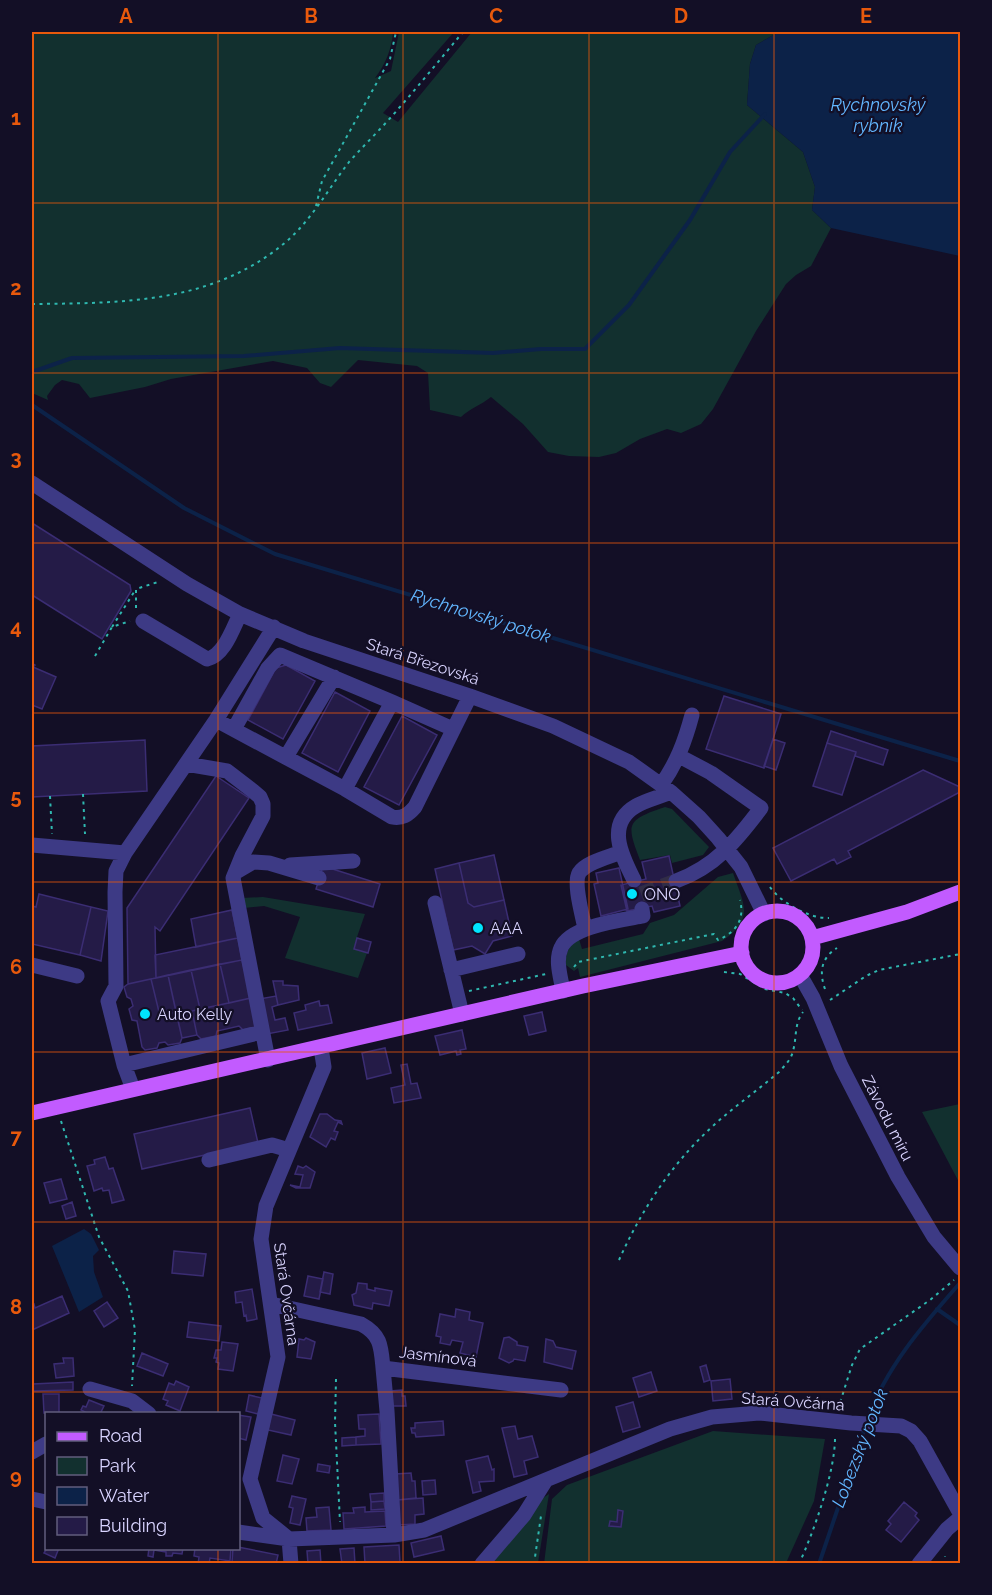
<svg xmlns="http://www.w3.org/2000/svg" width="992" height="1595" font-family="Raleway,sans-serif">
  <rect width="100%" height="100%" fill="#130f26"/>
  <path fill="#12302f" d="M32,32h361c-1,17 -8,33 -18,46l16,-7 8,-39h55l-71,81 15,9 74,-90h307l-23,13 -6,19 -3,41 56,47 12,35 -3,23 19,18 -20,38 -15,9 -10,9 -30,47 -43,78 -12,15 -20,9 -14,-4 -27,10 -24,14 -17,4 -30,-1 -21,-4 -25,-28 -32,-27c-10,8 -22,12 -30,20l-31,-7 -2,-37 -11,-7 -59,-6 -27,27 -11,-4 -13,-15 -34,-7 -102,18 -26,8 -55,11 -11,-14 -17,-4 -7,5 -8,11 1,4 -16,-7z
    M665,807l7,2 37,38 -6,8 -31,8 -2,-8 -30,5c-14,-36 -14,-40 25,-53z
    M733,873c11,32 22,46 -11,68l-142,36 -2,-9 -4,3 -8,-6c-1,-12 3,-20 13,-26l3,10 61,-15 7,-11 24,-8 44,-38z
    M263,897l102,17 -8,23 14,5 -13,36 -73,-20 15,-41 -36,-11 -20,2 -2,-10z
    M960,1104v80l-38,-72z
    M713,1431l112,8 -11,62 -28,62 -242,1 8,-65 15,-14z
    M549,1494l-11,69 -49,1 48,-62z"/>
  <path fill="#0c2248" d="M779,32h181v224l-129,-28 -19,-18 3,-23 -12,-35 -56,-47 3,-41 6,-19z
    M84,1229l7,5 8,16 -6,6 1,16 9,25 -24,15 -27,-66z"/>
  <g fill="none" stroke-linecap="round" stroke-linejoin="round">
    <path stroke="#0c2248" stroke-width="4" d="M32,372l40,-14 172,-2 96,-8 153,5 48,-4h44l44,-44 61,-85 40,-68 35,-38
      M32,405l152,103 91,46 685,207
      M937,1309l23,16
      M867,1421c18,-53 57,-97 93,-138
      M819,1564l46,-136"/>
  </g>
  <path fill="#241b47" stroke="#3b2d73" stroke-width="1.5" d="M32,523l98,62 1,6 -29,48 -70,-44z
    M32,663l3,2 -2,2 23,10 -14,32 -10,-4z
    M286,665l29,16 -32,58 -35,-19 28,-52z
    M335,692l35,19 -32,61 -36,-19z
    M724,696l57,18 -17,54 -58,-19z
    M402,716l35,19 -38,70 -35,-18z
    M831,731l57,19 -5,15 -28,-9 1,-4 -29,-9z
    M773,739l12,4 -9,27 -12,-4z
    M145,740l2,51 -115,6v-51z
    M827,743l29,9 -14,43 -29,-9z
    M923,770l37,17v5l-112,59 3,6 -14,7 -3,-5 -43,22 -18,-33z
    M216,776l33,22 -89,133 -5,-4 1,51 -28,6 -1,-76z
    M494,855l10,45 -30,7 -6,-4 -9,-40z
    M669,856l11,50 -26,6 -2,-6 -25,5 -6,-26 25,-6 -4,-17z
    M459,863l9,40 6,4 30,-7 8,36 -19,5 -8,13 -13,-8 -19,4 -18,-81z
    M323,866l57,18 -7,23 -57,-18z
    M619,868l9,41 -27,7 -7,-32 4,-1 -2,-10z
    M39,894l52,13 -11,48 -48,-11v-38l4,1z
    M91,907l17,4 -7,50 -21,-6z
    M232,910l6,28 -42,9 -5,-28z
    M238,938l4,22 -86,18 -1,-23z
    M357,938l14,4 -3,11 -14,-4z
    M242,960l9,38 -22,5 -9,-39z
    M220,964l9,39 -29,6 -9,-39z
    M191,970l9,39 -8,2 5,24 -15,3 -14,-63z
    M168,975l8,37 -16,4 -9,-37z
    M151,979l9,37 16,-4 6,26 -2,5 -12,2 -3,-3 -6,1 -2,5 -12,2 -3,-3 -5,-26 -5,-1 -3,-11 4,-3 -2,-7 -4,-2 -3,-10 4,-3z
    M273,981h10v4l15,1 1,14 -21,5z
    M276,996l2,9 -6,2 3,13 10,-2 3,12 -21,4 -8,-35z
    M251,998l4,29 -12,3 -4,-4 -22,5 -1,5 -15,3 -4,-4 -5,-24z
    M319,1001l1,5 8,-1 4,18 -34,7 -4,-17 12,-3 -1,-5z
    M542,1012l4,19 -17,4 -5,-19z
    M462,1030l4,19 -6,1 1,4 -4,1 -1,-4 -16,4 -5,-19z
    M385,1048l6,25 -24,6 -5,-26z
    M407,1064l4,20 6,-1 4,15 -27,5 -3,-15 14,-3 -4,-20z
    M250,1108l8,35 -116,26 -8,-35z
    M320,1114h7l8,6 6,1 1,3 -4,-2 -4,9 4,1 -3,8 -4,-2 -5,9 -16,-10z
    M105,1157l4,12 4,-1 11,32 -12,3 -3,-13 -6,1 -1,-3 -8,3 -7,-25 8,-2 -1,-4z
    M298,1166l5,2 3,-2 9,6 -5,16h-14l-6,-3 10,2 3,-12 -8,-1z
    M61,1179l6,20 -17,4 -6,-20z
    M72,1202l4,14 -10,3 -4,-13z
    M174,1251l32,3 -3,22 -31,-3z
    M324,1272l9,2 -3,20 -10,-2z
    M308,1276l15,3 -4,20 -15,-3z
    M358,1283l9,1v5l8,2v-3l17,3 -3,15 -16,-3 -1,6 -18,-4 -2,-10 4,-2z
    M252,1289l5,30 -10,2 -1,-6 -2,1 -2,-14 -6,1 -1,-11z
    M62,1296l7,17 -37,17v-25l2,-1 1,4z
    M107,1302l11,16 -14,9 -10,-16z
    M456,1309l14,3 -1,8 14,3 -7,34 -16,-4 3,-11 -11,-2 -2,5 -10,-2 1,-6 -5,-1 4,-22 15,3z
    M189,1322l32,4 -2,15 -32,-4z
    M509,1337l8,5v3l11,2 -3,14 -11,-2 -1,2 -4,2 -10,-5 5,-20z
    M306,1338l9,4 -4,17 -14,-2 2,-18 5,1z
    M546,1339l7,2 3,6 20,4 -4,18 -28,-7z
    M222,1342l16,2 -5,27 -15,-2 1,-6 -3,-1 1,-4h-3l2,-8h5z
    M142,1353l26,11 -5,12 -26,-10z
    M63,1358h10l1,18 -18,2 -2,-14 10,-1z
    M706,1365l4,15 -6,2 -4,-15z
    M651,1372l6,19 -18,6 -6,-19z
    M730,1379l2,20 -19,2 -2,-20z
    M176,1381l13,6 -9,24 -14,-6 2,-4 -5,-2 6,-16 5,2z
    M73,1382v8l-40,1v-7z
    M402,1390v6h3l1,10h-15l-1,-15z
    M43,1394h16v19h-15z
    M249,1395l13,3 -4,16 -12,-3z
    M89,1400l15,6 -4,8h-11l-8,-4 2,-4 3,1z
    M633,1402l7,25 -17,5 -7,-25z
    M271,1414l24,6 -4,15 -23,-5z
    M379,1414l2,30 -25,1v-8l9,-1v-7h-6l-1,-14z
    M238,1415l13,2 -5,23 -8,-2z
    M443,1421l1,14 -28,2 -1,-4h-3l-1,-5h4v-5z
    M515,1426l3,13 14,-3 6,21 -14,4 3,13 -13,3 -12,-49z
    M356,1437v8l-14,1v-8z
    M283,1455l16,4 -7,25 -15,-3z
    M488,1456l4,14 2,-1v12l-15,1 2,9 -8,2 -7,-32z
    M318,1464l12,2 -1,7 -12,-2z
    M411,1473l1,8h3l1,17 -19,2 -2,-26z
    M435,1480l1,14 -13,1 -1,-14z
    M384,1493v8l-13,1 -1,-8z
    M292,1496l14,3 -6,26 -10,-2 3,-15 -4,-1z
    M423,1498l1,16 -9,1v9l-17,1 -1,-25z
    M384,1501l1,8 -14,1v-8z
    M904,1502l13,11 -2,3 4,4 -18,22 -15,-12 5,-6 -3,-3z
    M329,1507l2,23 -24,1 -1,-13 11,-1 -1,-9z
    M365,1507v5l20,-1 1,15 -42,3 -1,-16h11l-1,-5z
    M618,1510l5,1 -2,16 -12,-1 1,-5 7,1z
    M441,1536l3,14 -30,7 -3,-14z
    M399,1545l1,17 -35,2 -1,-17z
    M238,1547l40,8 -2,9 -44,-2 1,-14h5z
    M47,1548h12l-4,10 -11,-5z
    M149,1548h34l-1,6 -9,-1 -1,3h-6v-4l-12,-2 -1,7 -5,-1z
    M195,1548h36l-1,13 -20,-3 -1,6h-11l1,-7 -5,-1z
    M354,1548l1,16h-13l-2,-15z
    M320,1550l1,14h-13l-1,-13z"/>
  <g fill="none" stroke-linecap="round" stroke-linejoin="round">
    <path stroke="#312d47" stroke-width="15" stroke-dasharray="15 8" stroke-linecap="butt" d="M641,894l35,-13"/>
    <path stroke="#2fb8b0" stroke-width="2" stroke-dasharray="3 4.5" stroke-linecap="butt" d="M316,206l6,-25 68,-122 6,-27
      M32,304c91,-1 181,0 255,-63 25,-22 42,-53 62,-79 16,-18 34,-35 50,-54 22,-25 43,-51 64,-76
      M136,608v-19l22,-7
      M112,627l24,-38
      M95,656l17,-29 18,-6
      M83,794l2,40
      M50,796l2,38
      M770,887c11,16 40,32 59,31
      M574,967l4,-5 136,-28 4,6c18,-8 27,-20 22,-40
      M724,972l16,2 25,15 20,4 8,5 9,12
      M825,989c-6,-17 -4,-31 12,-41
      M469,991l77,-17
      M830,1000l36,-24 13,-6 81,-16
      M61,1121l38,116 29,54 7,39 -3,56
      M619,1260c23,-51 53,-97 95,-135 21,-19 44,-35 65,-53 6,-7 12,-12 14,-21 4,-14 1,-27 10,-39
      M336,1379l-1,43 5,100
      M838,1409l14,-44 8,-16 70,-49 24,-20
      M534,1564l7,-48
      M799,1564c15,-33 37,-94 36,-129
      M945,1564v-8"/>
    <path stroke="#3d3a85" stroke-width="15" d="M32,483l155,101 53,30 64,27 166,55 83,30 76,36 42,30 28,25 19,21 23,29 23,47
      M143,621l64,38c17,-3 26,-31 33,-45
      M216,720l129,69 47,28c10,2 16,-2 23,-10l55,-111
      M234,729l34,-61 12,-13 112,47 61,27
      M286,757l48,-80
      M186,764l41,7 26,20 7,6 3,7v12l-21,40 -9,22 35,182
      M661,785c16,-22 24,-44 31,-70
      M345,789l47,-87
      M32,845l93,8
      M290,865l63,-4
      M236,872l17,-10 16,1 50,15
      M634,880c-12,-24 -29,-56 2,-74 10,-6 24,-9 35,-14
      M676,881c39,-14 61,-41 85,-73l-50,-35 -32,-17
      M435,903l27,111
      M585,929c-2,-12 -12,-45 -6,-56 7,-11 30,-16 42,-21
      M32,965l45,11
      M451,970l67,-16
      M800,975l13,23 28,68 57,111 36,60 26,31
      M563,991c-2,-13 -8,-30 -2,-43 9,-22 61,-28 82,-32l-1,-7
      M124,1065l138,-33
      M133,1089l-9,-24 -16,-64 8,-15 -1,-94 1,-21 9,-18 91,-133 58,-93
      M209,1160l63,-15 17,5
      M271,1304l90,20c20,11 20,22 22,44l178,22
      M383,1368l4,43 7,124
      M90,1389l42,12 17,13
      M32,1452l14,-8
      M32,1499l14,3
      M238,1532l51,7 105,-4 30,-5 246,-101 42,-12 47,-4 92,10 50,3 10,5 9,10 40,72
      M291,1564l-2,-25 -26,-21 -13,-39 28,-122 -17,-118 5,-33 58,-139 -3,-19
      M482,1564l42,-49 22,-35
      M919,1564l28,-35 13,-11"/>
    <path stroke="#c25bff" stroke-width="15" d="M741 947a36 36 0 1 1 72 0a36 36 0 1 1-72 0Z
      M812,938l95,-26 53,-20
      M32,1113l551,-127 159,-33"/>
  </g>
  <path fill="none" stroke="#e8590c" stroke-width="1.5" stroke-opacity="0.55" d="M218,32v1382M403,32v1532M589,32v1532M774,32v1532M32,203h928M32,373h928M32,543h928M32,713h928M32,882h928M32,1052h928M32,1222h928M32,1392h928M218,1548v16"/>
  <g fill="#00e5ff" stroke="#130f26" stroke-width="2">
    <circle cx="632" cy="894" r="6"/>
    <circle cx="478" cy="928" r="6"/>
    <circle cx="145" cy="1014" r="6"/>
  </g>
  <g text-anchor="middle" stroke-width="4.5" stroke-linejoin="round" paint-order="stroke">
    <g font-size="16" fill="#d9d4ff" stroke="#130f26">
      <text transform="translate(423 661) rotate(18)" y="6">Stará Březovská</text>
      <text transform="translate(888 1118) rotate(63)" y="6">Závodu míru</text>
      <text transform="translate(287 1294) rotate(82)" y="6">Stará Ovčárna</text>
      <text transform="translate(438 1356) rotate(7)" y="6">Jasmínová</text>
      <text transform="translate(793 1401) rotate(4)" y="6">Stará Ovčárna</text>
    </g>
    <g font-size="16" fill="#d9d4ff" stroke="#130f26" text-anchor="start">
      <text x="644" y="900">ONO</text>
      <text x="490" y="934">AAA</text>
      <text x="157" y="1020">Auto Kelly</text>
    </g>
    <g font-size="18" font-style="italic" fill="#62b6ff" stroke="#130f26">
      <text x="878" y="111">Rychnovský<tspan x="878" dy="21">rybník</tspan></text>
      <text transform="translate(481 616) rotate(17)" y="6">Rychnovský potok</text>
      <text transform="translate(860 1448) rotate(-69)" y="6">Lobezský potok</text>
    </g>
  </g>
  <rect width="992" height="1595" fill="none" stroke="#130f26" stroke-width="66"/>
  <rect x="45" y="1412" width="195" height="138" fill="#130f26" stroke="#625e7d" stroke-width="1.5"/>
  <rect x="57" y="1432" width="30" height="9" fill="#c25bff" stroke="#625e7d" stroke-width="1.5"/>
  <text x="99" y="1442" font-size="18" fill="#d9d4ff">Road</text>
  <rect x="57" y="1457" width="30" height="18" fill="#12302f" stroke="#625e7d" stroke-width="1.5"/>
  <text x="99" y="1472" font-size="18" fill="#d9d4ff">Park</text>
  <rect x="57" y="1487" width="30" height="18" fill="#0c2248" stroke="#625e7d" stroke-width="1.5"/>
  <text x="99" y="1502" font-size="18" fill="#d9d4ff">Water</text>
  <rect x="57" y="1517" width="30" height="18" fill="#241b47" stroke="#625e7d" stroke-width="1.5"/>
  <text x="99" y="1532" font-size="18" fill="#d9d4ff">Building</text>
  <rect x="33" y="33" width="926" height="1529" fill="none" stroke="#e8590c" stroke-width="2"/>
  <g font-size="20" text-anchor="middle" font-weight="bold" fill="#e8590c">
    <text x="126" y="23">A</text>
    <text x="311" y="23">B</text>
    <text x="496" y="23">C</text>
    <text x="681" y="23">D</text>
    <text x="866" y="23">E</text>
    <text x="16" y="125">1</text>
    <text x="16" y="295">2</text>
    <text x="16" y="465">3</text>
    <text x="16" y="634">4</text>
    <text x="16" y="804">5</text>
    <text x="16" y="974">6</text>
    <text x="16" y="1144">7</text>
    <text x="16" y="1314">8</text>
    <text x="16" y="1484">9</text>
  </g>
</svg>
